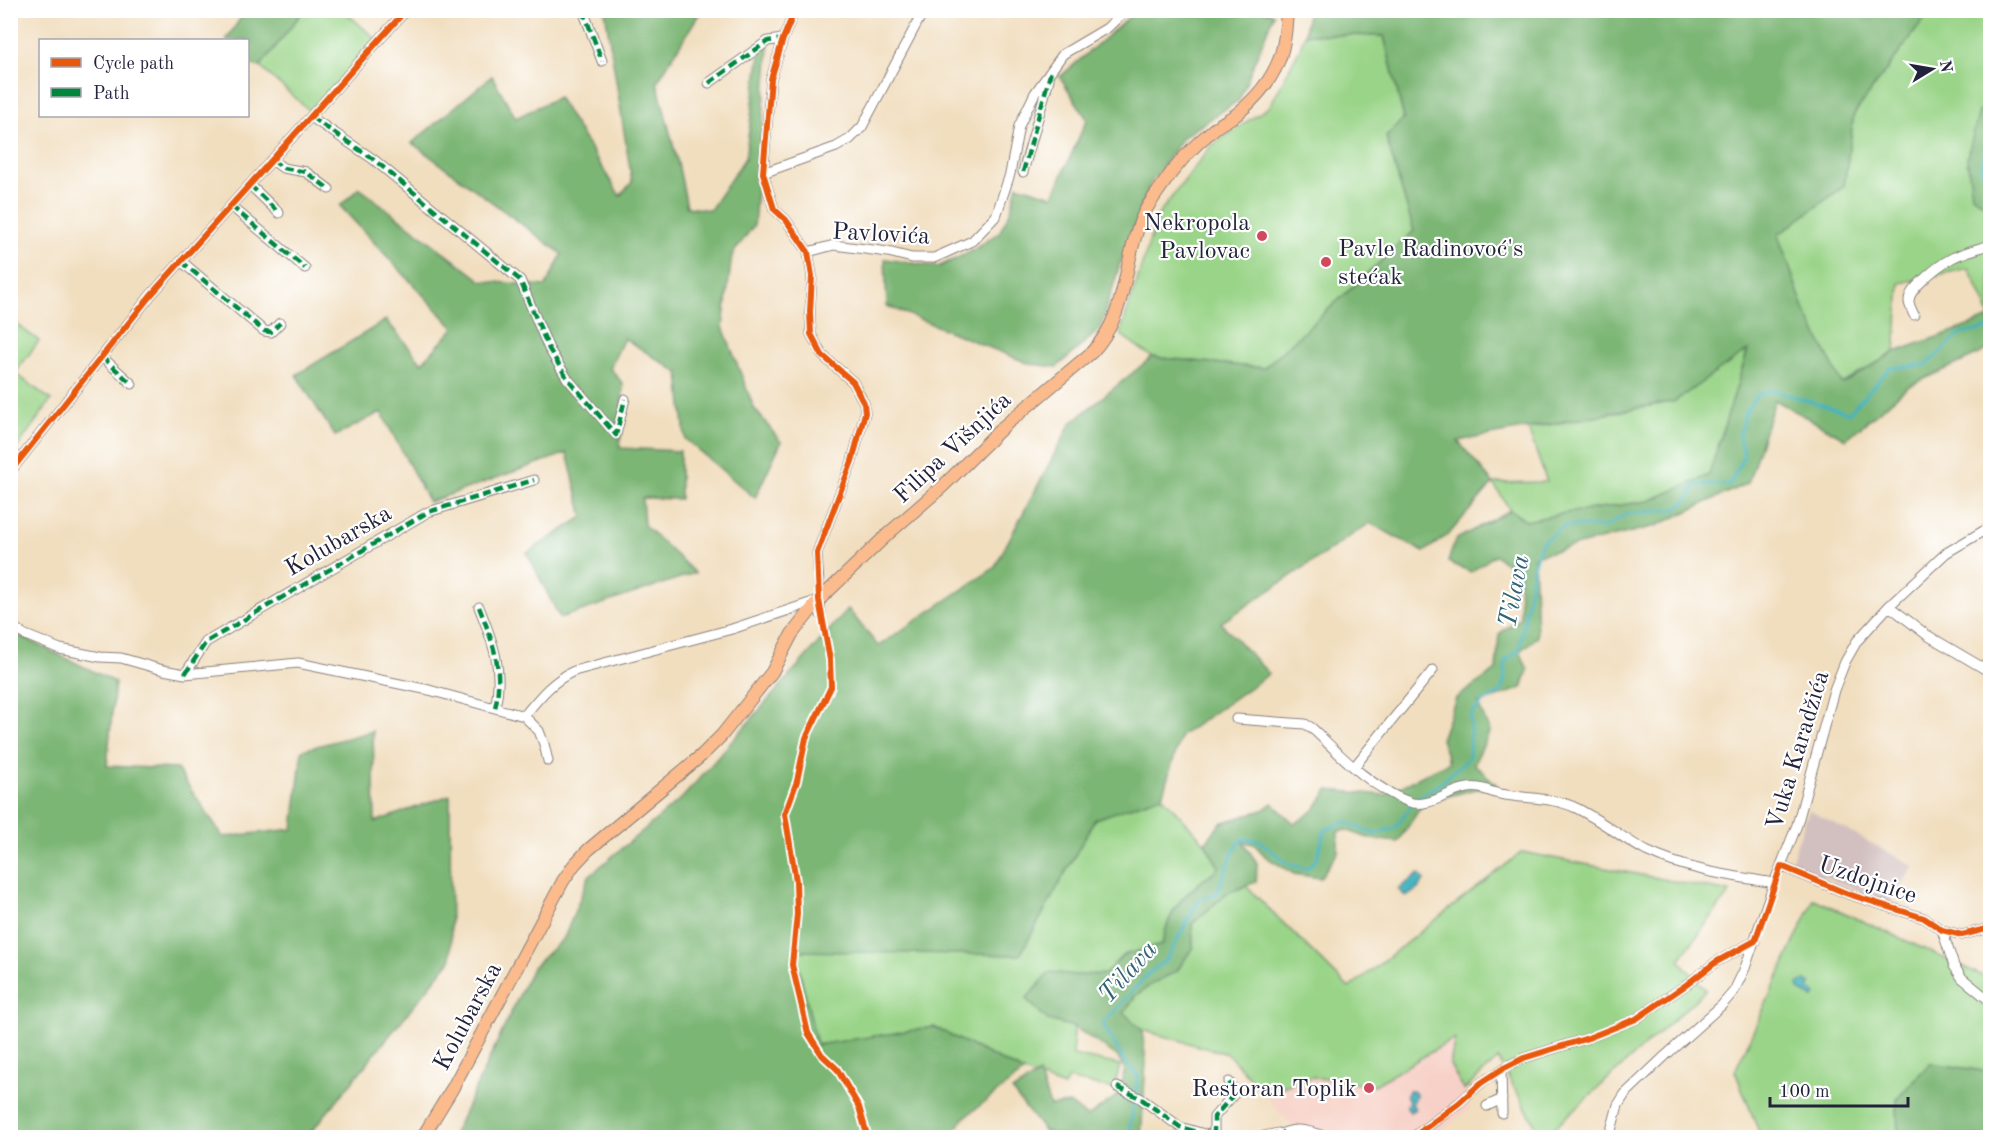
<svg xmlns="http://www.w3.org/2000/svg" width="2001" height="1148" font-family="'Old Standard TT',serif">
  <rect width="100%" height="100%" fill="#fff"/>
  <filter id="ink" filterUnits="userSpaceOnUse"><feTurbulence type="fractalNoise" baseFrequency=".0167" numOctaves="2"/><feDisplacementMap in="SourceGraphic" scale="12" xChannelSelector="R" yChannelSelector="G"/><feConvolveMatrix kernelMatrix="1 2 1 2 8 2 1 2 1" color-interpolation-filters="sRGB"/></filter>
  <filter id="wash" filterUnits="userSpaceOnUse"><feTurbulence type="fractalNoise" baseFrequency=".008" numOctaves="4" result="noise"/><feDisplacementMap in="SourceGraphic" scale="24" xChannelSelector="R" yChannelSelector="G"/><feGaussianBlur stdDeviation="1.35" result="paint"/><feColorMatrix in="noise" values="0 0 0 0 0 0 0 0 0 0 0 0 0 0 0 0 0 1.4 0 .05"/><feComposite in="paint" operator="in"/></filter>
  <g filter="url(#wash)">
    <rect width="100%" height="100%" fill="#f1debf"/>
    <path fill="#f7d1c7" d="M1456,1038l-6,27 14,25 6,19 -37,28h-131l-39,-44 49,-16 61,9z"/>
    <path fill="#d2bfc0" d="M1809,810l105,56 -24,37 -100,-39z"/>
    <path fill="#9ad488" stroke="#5e7b62" stroke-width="1.5" d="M303,11h41l32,28 -65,73 -51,-45z
      M1930,11h60v97l-11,3 -7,84 18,14v107l-21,-48 -69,15 -5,69 -53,32 -38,-75 -26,-74 66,-49 10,-72z
      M1305,34l79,2 20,83 -18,18 28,94 -150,137 -112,-11 -32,-23 38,-119 53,-69 59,-40 30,-58z
      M11,320l28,21 -24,32 36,27 -40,56z
      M1748,349l-38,126 -61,26 -83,12 -40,8 -16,-11 -17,-27 54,-1 -19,-53 147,-28z
      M1162,796l43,47 14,24c-32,27 -48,33 -57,78l-39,10 -18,19 -29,1 -26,-2 -2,47 26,7 -1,28 47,10 -6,24 -46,-10 -4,8 -40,-15 -90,-45 -117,18 -22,-95 225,5 75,-136z
      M1522,852l208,40 -51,68 27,30 -162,147h-2l-44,-78 -34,31 -14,-25 5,-27 -82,48 -61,-9 -49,16 -35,-39 -86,-24 -19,-17 12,-17 20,-14 22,-11 16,-24 -1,-23 35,-31 19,-7 103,102z
      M1814,899l176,80v93l-60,-9 -33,36 1,38h-137l-26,-66z"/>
    <path fill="#7bb674" stroke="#4e6c58" stroke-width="1.5" d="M246,10l57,1 -43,56 -12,-3v-24h-22z
      M1260,10l14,4 -35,86 -56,37 -33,47 -30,80 -20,65 -43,38 -27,-3 -143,-58 -2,-47 53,8 32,-15 29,-19 12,-23 6,-25 36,11 34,-77 -27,-42 76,-66z
      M605,11h96l-44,71 22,86 8,39 23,3 35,-52 16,-111h8l-15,178 -22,30 -9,72 31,81 27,34 -26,56 -70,-59 -6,-66 -55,-35 -14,30 13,16 -3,64 60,3v48l-38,-1 2,27 51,48 -135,45 -33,-65 56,-36 -16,-64 -138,49 -48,-90 -46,24 -39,-61 90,-55 36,43 32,-35 -114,-122 19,-18 123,93 64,5 16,-32 -150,-111 80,-67 24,42 42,-21 62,99 12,-14z
      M1308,11h622l-76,103 -10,72 -66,49 26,74 38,75 53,-32 95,-34v31l-81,37 -63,53 -71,-39 -27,83 -92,43 -122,30 3,81 -17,14 8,19 -6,18 -44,16 12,27 -16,33 22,20 -72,18 -26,40 -27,-3 -25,-9 -8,1v21l-18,26 -26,-4 -28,-17 -12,-13 -11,-2 14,21 -1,19 -29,11 -35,31 1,23 -16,24 -22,11 -20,14 -11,17 18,17 4,33 -5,74h-72l-25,-6 -32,-40 27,-17 11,32 21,-2 16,13 31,-22 7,-25 -8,-14 -43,-29 -26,-7 -22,-21 24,-27 26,3 29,-1 18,-19 39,-10c9,-45 25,-51 57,-78l-14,-24 16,-20 42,-13 9,-7 23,21 19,-14 14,-20 57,5 64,-33 -8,-23 15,-41 40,-28 3,-36 21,-16 -1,-46 -24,-17 -24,17 -23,-10 7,-22 55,-30 16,11 40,-8 83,-12 60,-26 39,-125 -73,51 -217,40 35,42 -44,51 -25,18 -54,-29 -149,100 48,51 -88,62 -19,60 -67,23 -75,136 -225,-4 22,94 117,-18 90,45 -59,45 -16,20 -497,1 80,-170 32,-30 25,-62 94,-79 165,-188 30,37 116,-78 77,-145 81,-66 112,11 150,-137 -28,-94 18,-19 -20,-82 -79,-2z
      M1990,108v101l-18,-14 -5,-37 12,-47z
      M10,631l105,51 -8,84 70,3 46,68 70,-8 9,-79 71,-19 2,91 75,-27 1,165 -144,177h-296z
      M1930,1063l60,9v65h-92l-1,-38z"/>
    <path fill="#45b4bf" stroke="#346b7d" stroke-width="1.5" d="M1419,874l5,6 -6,9 -12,8 -8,-8z
      M1805,981l6,3 -2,5 7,5 -2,4 -15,-8 -1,-6z
      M1408,1091h5l4,4 -5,8 3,6 -5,3 -4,-5 3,-6 -3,-6z"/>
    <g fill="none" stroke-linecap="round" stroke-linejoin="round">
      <path stroke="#45b4bf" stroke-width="3" d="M1990,126l-8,44 8,13
        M1130,1138v-11l8,-51 -13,-14 -22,-38 45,-50 19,-15 31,-58 19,-8 17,-43 8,-11 16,1 30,24 19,5 10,-11 8,-28 20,-8 29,12 21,-6 20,-28 25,-16 29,-26 2,-43 12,-13 18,-10 3,-9 2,-23 13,-9 15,-88 8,-21 22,-16 41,1 21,-13 51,-5 13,-12 5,-12h35l14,-30 -5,-17 6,-25 12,-18 15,-5 77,23 41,-45 36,-3 35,-31 29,-6"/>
    </g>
  </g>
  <g filter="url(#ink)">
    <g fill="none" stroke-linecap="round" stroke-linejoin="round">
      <defs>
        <path id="minor" d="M583,10l19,51
          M795,10l-12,29 -12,40 -8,94 11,36 12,11 22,32 4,24 -2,36 1,22 11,21 31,27 11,21 1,10 -13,48 -35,92 4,62
          M709,83l59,-42 15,-2
          M311,117l62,42 147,121 29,69 18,29 49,57 9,-36
          M272,160l11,8 23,4 23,17
          M1023,172l26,-93
          M763,173l73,-26 14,-8 12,-12 62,-117
          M250,185l29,28
          M231,206l74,62
          M808,252l26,-7 54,7 24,6h22l38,-17 24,-25 14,-42 9,-48 16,-33 28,-39 44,-26 19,-18
          M181,261l83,70 7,1 9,-9
          M1914,315c-2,-5 -5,-9 -5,-14 0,-8 7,-14 12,-19 24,-24 37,-28 69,-37
          M102,357l30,27
          M10,472l140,-176 256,-286
          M1889,606l38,29 63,37
          M479,607c14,35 25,63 16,101
          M10,624l13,10 37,15 40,8 21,1 42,12 22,4 113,-11 131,27 95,26 15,15 5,13 4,17
          M185,674l21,-32 222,-130 106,-32
          M524,716c15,-18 28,-35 50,-45l158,-42 87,-29
          M1236,719l69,5 7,4c29,28 58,59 97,74 23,8 45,-18 70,-14 7,1 14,5 21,6 25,5 54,3 76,14 25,12 46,30 70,43 40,19 85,25 128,32
          M1354,767l79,-97
          M1781,866l67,28 76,24 18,12 12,36 8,12 28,23
          M1942,930l20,5 28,-7
          M1501,1070l1,43
          M1117,1087l23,11 40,29 38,11
          M1487,1106l15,-7
          M1214,1136v-19l21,-24 -6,-11
          M1255,1138l23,-5
          M1272,1138c23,-13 34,-8 58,0
          M1412,1138l47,-35 22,-20 23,-15 20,-10 64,-20 48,-19 50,-34 30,-23 39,-21
          M1609,1138l9,-33 7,-11 40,-38 57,-51 12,-14 11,-23 29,-85 23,-58 37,-135 11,-28 12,-21 32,-35 57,-53 44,-26"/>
        <path id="major" d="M422,1138l30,-49 111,-208 11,-16 14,-15 114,-95 20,-20 50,-63 20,-38 27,-34 70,-67 54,-47 61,-60 87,-73c39,-40 31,-93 53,-140 4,-8 10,-16 15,-23 15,-23 34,-44 55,-61 7,-6 16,-10 23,-15 17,-14 34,-33 42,-54 6,-16 7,-33 8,-50"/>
      </defs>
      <use href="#minor" stroke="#8a807d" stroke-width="11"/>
      <use href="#major" stroke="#8a807d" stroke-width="14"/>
      <use href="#minor" stroke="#fff" stroke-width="9"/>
      <use href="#major" stroke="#fbbb8d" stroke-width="12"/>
      <path stroke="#00873e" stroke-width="4.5" stroke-dasharray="9 4.5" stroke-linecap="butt" d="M583,10l19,51
        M709,83l59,-42 15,-2
        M311,117l62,42 147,121 29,69 18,29 49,57 9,-36
        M272,160l11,8 23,4 23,17
        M1023,172l28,-101
        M250,185l29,28
        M231,206l74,62
        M181,261l83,70 7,1 9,-9
        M102,357l30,27
        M479,607c14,35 25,63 16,101
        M185,674l21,-32 222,-130 106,-32
        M1117,1087l23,11 40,29 38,11
        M1214,1136v-19l21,-24 -6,-11
        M1255,1138l28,-6"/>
      <defs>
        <path id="cycleway" d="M795,10l-12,29 -12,40 -8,94 11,36 12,11 22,32 4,24 -2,36 1,22 11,21 31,27 11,21 1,10 -13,48 -35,92 2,47 11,60 1,27 -25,51 -9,43 -12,33 11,67 1,33 -5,51 16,68 14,22 15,14 22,38 9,31
          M10,472l140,-176 256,-286
          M1412,1138l47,-35 22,-20 23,-15 20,-10 64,-20 48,-19 50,-34 30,-23 39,-21 26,-75 67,28 76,24 18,12 20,5 28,-7"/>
      </defs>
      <use href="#cycleway" stroke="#fff" stroke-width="10"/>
      <use href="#cycleway" stroke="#e8590c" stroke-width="6"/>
    </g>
  </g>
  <g fill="#d1495b" stroke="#fff" stroke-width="2">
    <circle cx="1262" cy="236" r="6"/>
    <circle cx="1326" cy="262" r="6"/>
    <circle cx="1369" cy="1088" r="6"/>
  </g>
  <g text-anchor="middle" stroke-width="4.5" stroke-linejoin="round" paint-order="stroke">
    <g font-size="24" fill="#22223b" stroke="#fff" text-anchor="end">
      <text x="1250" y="230">Nekropola<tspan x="1250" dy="28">Pavlovac</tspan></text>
      <text x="1338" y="256" text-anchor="start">Pavle Radinovoć's<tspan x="1338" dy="28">stećak</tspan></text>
      <text x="1357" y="1096">Restoran Toplik</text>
    </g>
    <g font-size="24" fill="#22223b" stroke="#fff">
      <text transform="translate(881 233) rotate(3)" y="8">Pavlovića</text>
      <text transform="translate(952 447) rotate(-43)" y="8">Filipa Višnjića</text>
      <text transform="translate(338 540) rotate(-30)" y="8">Kolubarska</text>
      <text transform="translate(1797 750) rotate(-73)" y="8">Vuka Karadžića</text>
      <text transform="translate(1868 879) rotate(19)" y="8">Uzdojnice</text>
      <text transform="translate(467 1016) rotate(-62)" y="8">Kolubarska</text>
    </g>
    <g font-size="26" font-style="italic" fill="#326476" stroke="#fff">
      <text transform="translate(1513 591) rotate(-79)" y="9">Tilava</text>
      <text transform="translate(1127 971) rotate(-48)" y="9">Tilava</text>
    </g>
  </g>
  <rect width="2001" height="1148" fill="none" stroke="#fff" stroke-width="36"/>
  <rect x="39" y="39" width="210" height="78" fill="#ffffff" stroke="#a7a7b1" stroke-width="1.5"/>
  <rect x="51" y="58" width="30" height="9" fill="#e8590c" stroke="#a7a7b1" stroke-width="1.5"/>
  <text x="93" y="69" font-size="18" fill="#22223b">Cycle path</text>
  <rect x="51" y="88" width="30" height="9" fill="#00873e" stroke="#a7a7b1" stroke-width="1.5"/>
  <text x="93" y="99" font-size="18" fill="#22223b">Path</text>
  <g transform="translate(1932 69) rotate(79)" stroke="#ffffff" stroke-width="4.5" paint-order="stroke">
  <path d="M0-4.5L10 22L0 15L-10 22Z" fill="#22223b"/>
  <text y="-9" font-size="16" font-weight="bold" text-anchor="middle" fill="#22223b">N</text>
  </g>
  <path d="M1770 1097v9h138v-9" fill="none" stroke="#22223b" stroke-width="3"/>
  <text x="1779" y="1097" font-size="18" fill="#22223b" stroke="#ffffff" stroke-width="4.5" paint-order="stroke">100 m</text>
</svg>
